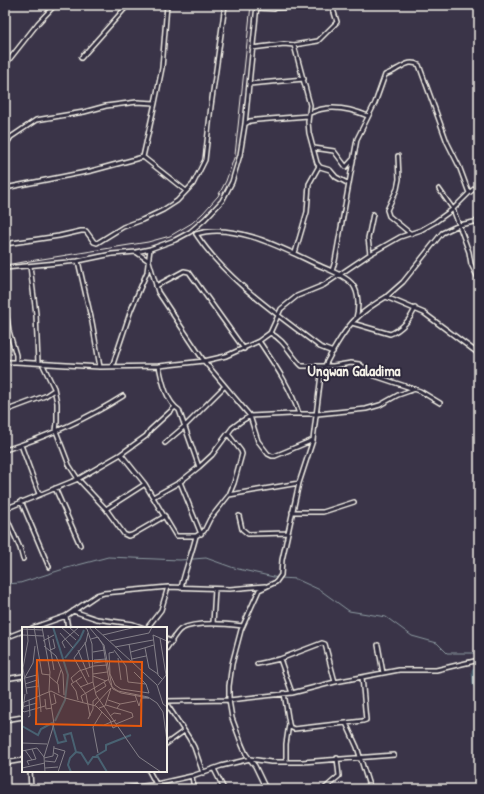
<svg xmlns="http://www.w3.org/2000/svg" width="484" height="794" font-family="'Patrick Hand',sans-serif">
  <rect width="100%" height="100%" fill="#3a3448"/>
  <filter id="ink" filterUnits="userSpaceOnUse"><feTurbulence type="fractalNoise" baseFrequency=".025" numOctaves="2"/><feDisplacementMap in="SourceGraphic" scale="8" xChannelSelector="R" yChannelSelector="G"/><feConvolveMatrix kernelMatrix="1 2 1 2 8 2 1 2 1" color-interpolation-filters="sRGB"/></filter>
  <g filter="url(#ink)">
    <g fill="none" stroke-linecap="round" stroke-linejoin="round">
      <path stroke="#8d9ba1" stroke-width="1" d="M281,578l15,1 24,11 29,21 37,6 26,19 25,7 10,10h32
        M5,584l15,-1 47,-15 41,-11 72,3 26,-2 28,10 44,10"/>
      <path stroke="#496272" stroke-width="7" d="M479,669l-4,2 1,13 3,4"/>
      <defs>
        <path id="minor" d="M294,45l16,60 -2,17 1,11 8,30 3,4 10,3 6,7 13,7
          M252,48l32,-4 10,1 24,-4 19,-19 -4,-13 -6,-4 -51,3 -2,1 -17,-1
          M81,58l47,-53
          M5,65l33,-42 17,-18
          M249,84l55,-5
          M310,113c19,-9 39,-5 58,3
          M245,124l5,-3 7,-1 51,-4
          M5,146l6,-9 25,-17 48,-8 22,-6 31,-4 18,1 7,-35 5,-63
          M314,148l20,3 12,16 8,-9
          M398,156l1,23 -2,10 -10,21 2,6 22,18
          M143,157l12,-54
          M143,157l43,34
          M5,188l86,-17 52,-14
          M439,189l14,20 16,43 2,12 7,14
          M196,234c38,-12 86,14 120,30 10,5 30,11 37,21 6,8 6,23 3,33
          M196,234c29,45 81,80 124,113l13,5
          M5,244l54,-8 22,-5h5l8,11 3,1 26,-16 19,-7 21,-10 14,-9 16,-17 12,-24 6,-54 14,-101
          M136,252l13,9 9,31 46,69 46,55 8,25 10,13 4,2h3l38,-16
          M295,253l12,-41 2,-28 10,-18
          M370,254l-2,-16 5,-24
          M78,261l14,61 8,45
          M30,266l6,48 2,49
          M5,268l73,-7 34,-7 24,-2 14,-3 25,-9 15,-8 15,-13 17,-18 10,-19 8,-27 5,-31 12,-119
          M332,271l3,-10 22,-122 18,-36 10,-28c4,-2 8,-3 12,-6 8,-4 13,-9 22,-4l28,77 12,24 10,27
          M156,286l28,-15 5,1 55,77
          M386,297l17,-15 39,-49 17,-8 20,-4
          M5,304l4,27 7,24v7
          M352,323l38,11c11,-4 21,-15 25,-26
          M270,333c15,7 20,22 32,33h31l18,-3 8,1 16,12 45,15 20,12
          M259,341c16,24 32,47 40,73
          M5,362h11l84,5 59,-1 45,-5 22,-5 33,-15 11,-8 11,-24 16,-13 27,-11 46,-31 30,-17 21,-7 14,-8 18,-13 16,-16 10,-8
          M42,363l12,25 3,15v19l-1,9 13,34 9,14 28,30 18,25 4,2 4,-1 33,-19
          M159,366c3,14 7,36 20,44l20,57
          M112,367l19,-57 16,-38 3,-23
          M5,411l40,-15 9,-6
          M228,434l13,17 1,3 -8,29 -5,12
          M165,443l20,-17 40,-40
          M21,445l18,49
          M5,450c41,-13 82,-31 118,-54
          M121,454l24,30 31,52h20l8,-5 6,-12 19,-24 70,-12
          M180,482l21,52
          M55,488l25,57
          M153,497l27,-15 19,-15 13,-12 20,-27 8,-6 10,-6 41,-2h26l49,-5 14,-4 18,-10 17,-6
          M21,501l28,66
          M5,509l73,-30 43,-25 25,-18 4,-6 24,-22
          M106,509l39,-25
          M292,512h31l31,-10
          M5,514l15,34 3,11
          M239,516l3,13 6,5 40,-1
          M181,588c4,-18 11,-35 15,-52
          M73,611l24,8 36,5 11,4
          M66,616l2,12
          M213,623l2,-34
          M32,628l34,-12 31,-21 7,-2 64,-6 62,2 35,-3
          M147,628l14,-18 7,-23
          M5,638l18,-7
          M166,639l6,3
          M378,645l5,28
          M166,649c5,-6 9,-16 15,-20 15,-8 46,-5 62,-3
          M280,659l12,34
          M257,664l23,-5 42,-16 3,1 10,38
          M5,679l18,-3
          M284,693l5,31 -3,20v18
          M166,701l63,-1 63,-7 43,-11 27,-5 37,-7h37l43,-10
          M166,703l23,35 5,9 9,26
          M5,720l18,-3
          M346,723l11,24 13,42
          M289,724l1,3 4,2 69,-8 3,-1 -4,-43
          M166,744l18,-13
          M5,763l18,-3
          M214,769l10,20
          M30,771l1,18
          M149,771l7,13
          M192,776l2,13
          M117,789l35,-4 40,-9 29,-10 29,-7 21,3h31l92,-7
          M266,789l-11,-23 -9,-12 -4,-9 -10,-27 -3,-18v-14l3,-22 9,-34 18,-40 17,-8 5,-7 1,-15 17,-77 14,-43 8,-65c5,-14 25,-49 37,-58 8,-8 18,-14 28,-20l38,16 55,41
          M324,789l15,-13 -2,-18"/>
      </defs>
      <use href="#minor" stroke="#f4f1e8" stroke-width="6"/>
      <use href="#minor" stroke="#2f2a3d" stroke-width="3"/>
      <path stroke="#f4f1e8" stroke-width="1" d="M5,265l143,-23 22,-6 22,-13 11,-10 15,-17 8,-15 9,-26 16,-150"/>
    </g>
  </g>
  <g text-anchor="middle" stroke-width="4" stroke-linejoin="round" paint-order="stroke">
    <g font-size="15" font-weight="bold" fill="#f4f1e8" stroke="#2f2a3d">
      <text x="354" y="376">Ungwan Galadima</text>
    </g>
  </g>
  <g transform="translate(22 627)">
    <rect width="145" height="145" fill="#3a3448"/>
    <path fill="none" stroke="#496272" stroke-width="2" d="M31,0l15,48 -3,25 -10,21M43,31l15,-19 4,-9M0,99l16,9 3,-6 11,-6 6,20 8,-2 -2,-6 7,-2 5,19 5,1 7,11 5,-7h5l9,15M74,129l10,-6v-5l25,-10M49,145l-3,-7 2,-7 6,-6"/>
    <path fill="none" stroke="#848088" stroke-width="1" d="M12,0l8,47 8,1M20,0l8,45 -1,19 5,33 -10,33 1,15M39,0l15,13M47,0l10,9M62,0l3,2 5,15 1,38 3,13 43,62 22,15M67,0l15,18 8,42 6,4 30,6 9,6 6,9 4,29M72,0l63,58 6,19 4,3M0,2l20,1M38,6l13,15M0,8l21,1M26,8l6,35M81,8l33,-8M131,8l5,40 4,4M131,8l14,6M69,12l7,-2 5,8 6,36 4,8 8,4 28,5h-8M21,14l11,-6M88,14l39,-8 3,-6M63,15l5,26M107,17l3,17M22,19l12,10 7,18 1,21M93,20l38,-7M43,21l-3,-6 17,-15M123,21l4,20 9,6M28,23l5,-2 -2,-9M56,23l11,27M71,25l12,-2M92,25l-5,1 1,21 5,11 6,4 28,4 -3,-9 -18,-2 -2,-16 -12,-16M109,25l23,-7M96,31l3,22M110,32l14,-3M72,33l12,-1M72,36l13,-2M15,37l4,48M72,39l13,-1M1,41l5,-27 -1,-14M1,41l4,26M112,45l12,12M71,47l14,-2M27,49l9,8 1,9M71,49l13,5M3,51l12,-3M2,52l9,-16 2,-17M54,54l10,13 4,22M51,55l-2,-4 8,-7 15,-5M35,56l4,-13M3,57l12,-4M66,57l-14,-26 12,-16 2,-9M136,58l8,-10 -6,-37M58,60l13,-5M4,61l13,-2M73,66l11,-7 -2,-4M113,68l4,11 2,-7M23,72l1,10 6,-1M56,73l-2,-9 -5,-7 11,-7M86,73l12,4M61,75l-2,-6 28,-17M0,76l29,-12 14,7 31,8 6,6 -9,15 5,26M29,78l5,-2 -2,-9M73,78l16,-17M84,78l26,8 1,4 -17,7M0,80l15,-4M77,81l6,-2 6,-18M95,81l3,-4 16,-3M1,82l2,-15M0,83l2,2 21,-6M80,85l8,8 3,8 4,-2M88,89l4,-3 7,1M6,90l2,-1 -1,-16M66,92l5,-10v-8l5,-4M82,98l12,-5M0,116l25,1M32,121l11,3 -7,21M3,123l7,10M0,124l15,-3 7,9M22,131l9,-2 1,-10M23,134l10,1 3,-7 -4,-2M7,138l-2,-4 9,-2 -4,-10M0,141l23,-5M23,141l13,-1"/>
    <path fill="#e8590c" fill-opacity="0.15" stroke="#e8590c" stroke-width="2" d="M15,33l105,2 -1,64 -105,-2z"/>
    <rect width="145" height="145" fill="none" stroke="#f4f1e8" stroke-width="2"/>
  </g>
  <rect width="484" height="794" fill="none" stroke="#2f2a3d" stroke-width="20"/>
  <rect x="10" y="10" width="464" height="774" fill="none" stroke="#f4f1e8" stroke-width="1.5" filter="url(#ink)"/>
</svg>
